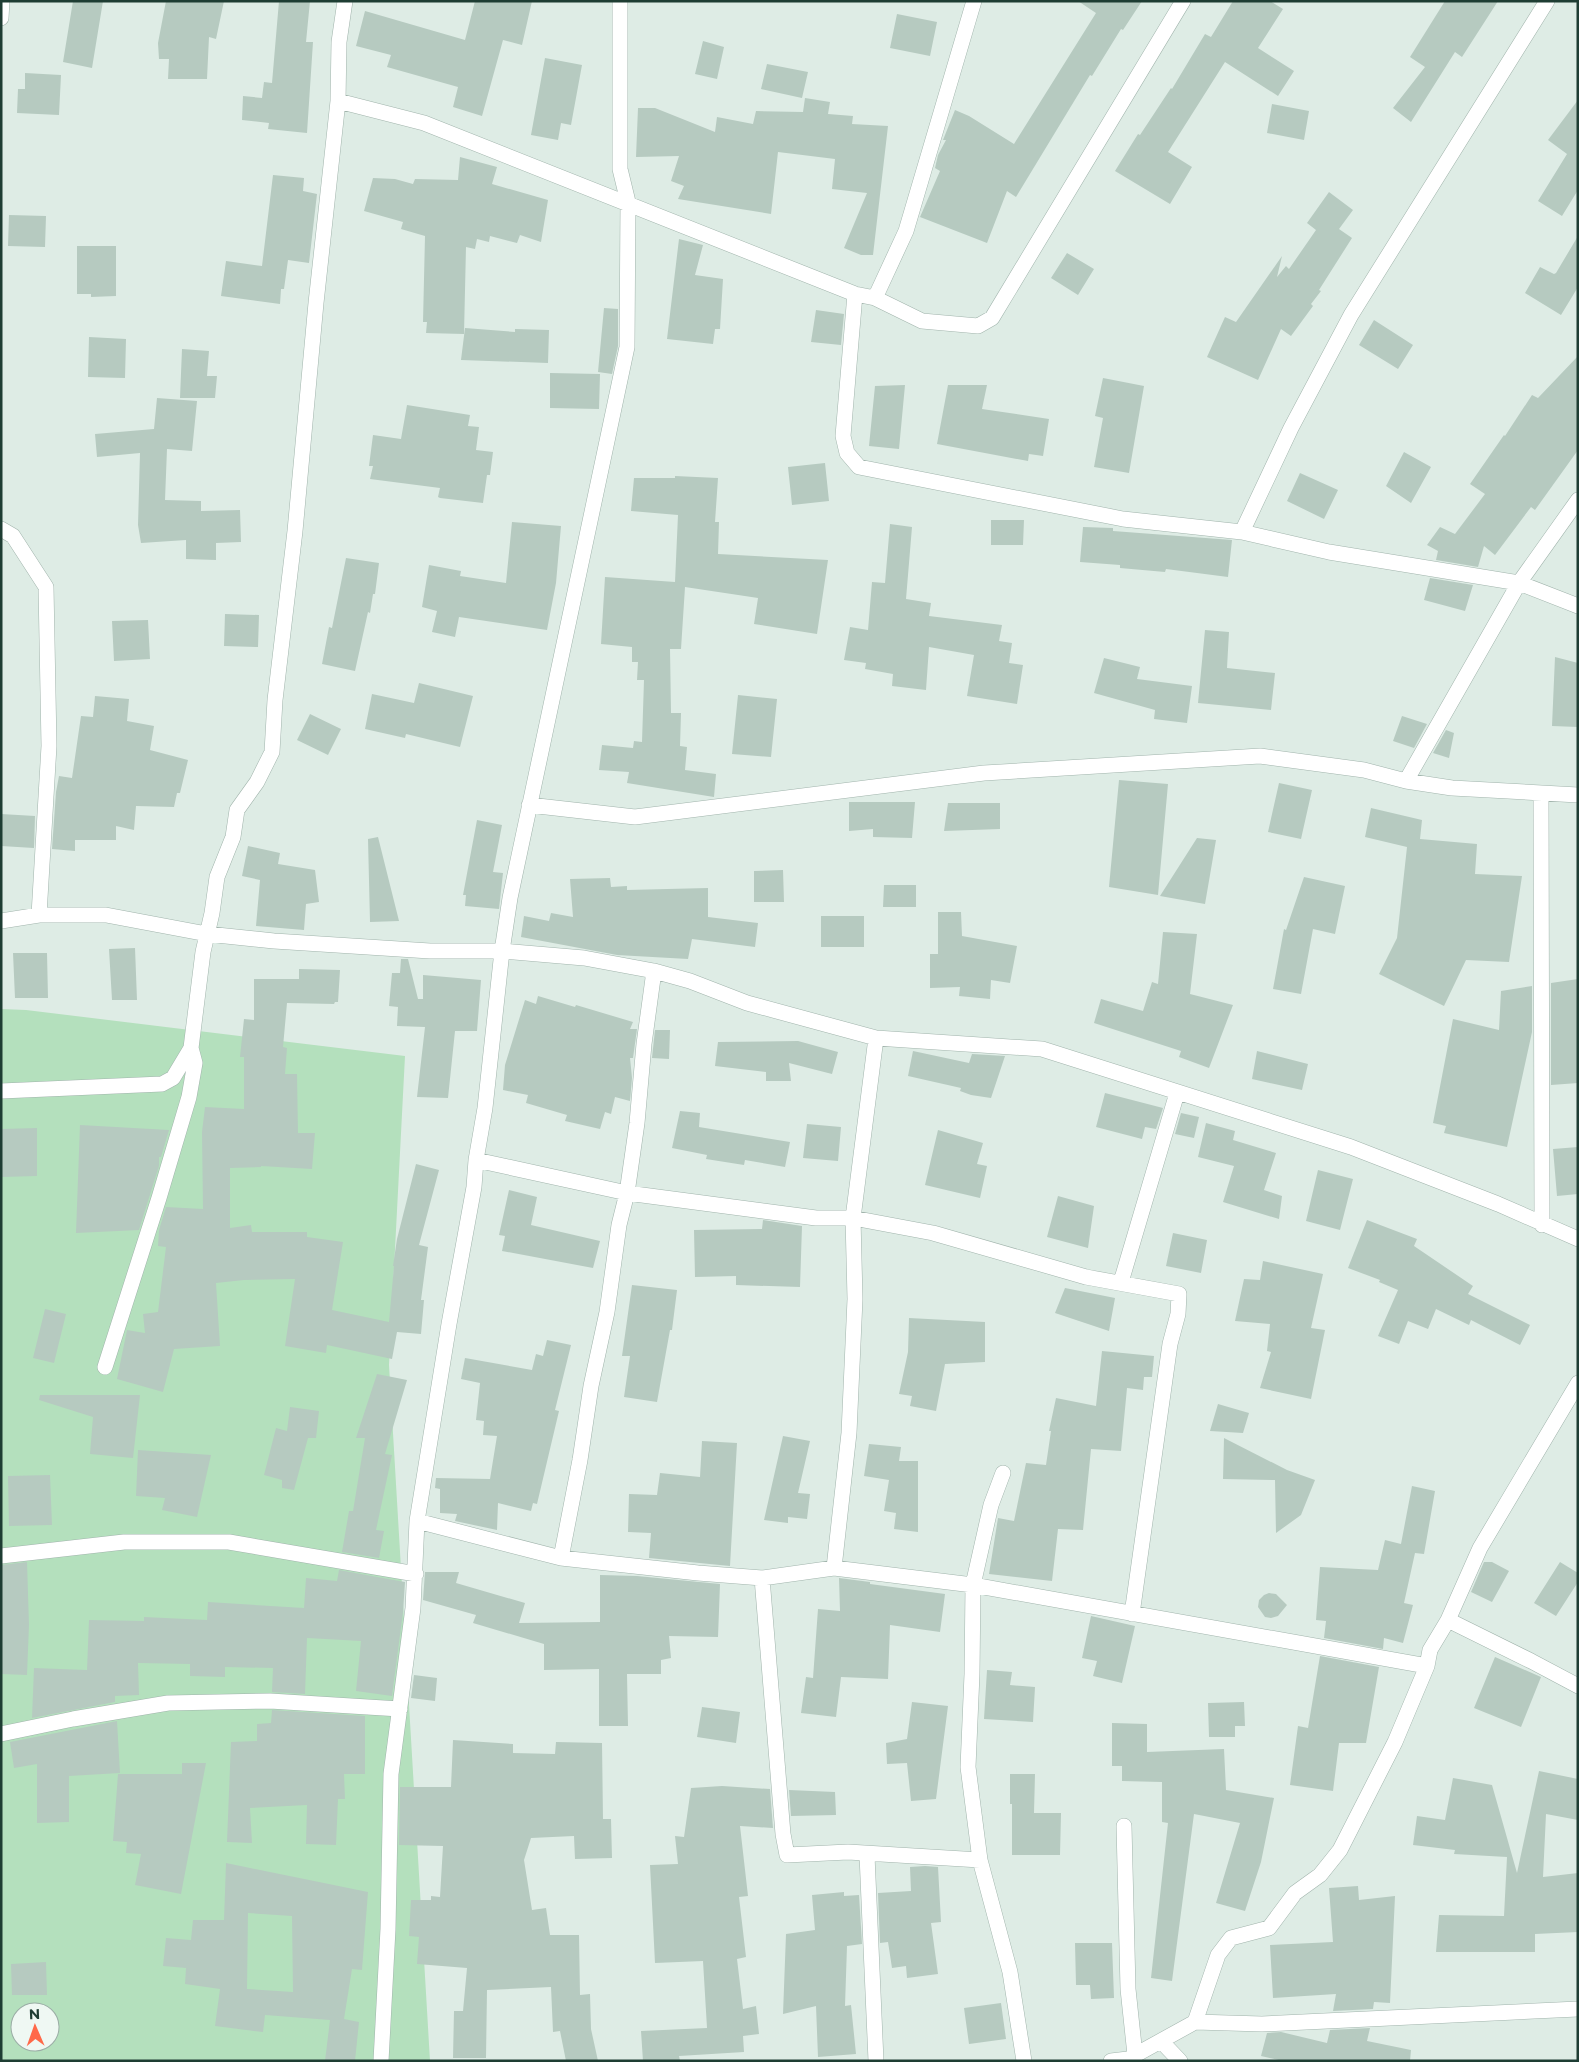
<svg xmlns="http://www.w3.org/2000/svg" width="1579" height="2062" font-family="Montserrat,sans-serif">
  <rect width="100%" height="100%" fill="#deece5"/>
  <path fill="#b4e0bd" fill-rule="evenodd" d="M1,1009l25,1 379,46 -16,309 41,696h-429zM20,2012h30v30h-30z"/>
  <path fill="#b6cac0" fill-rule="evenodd" d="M73,1h30l-11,67 -29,-6z
    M166,1h58l-8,38 -7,-2 -2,42h-39l1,-20h-10l-1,-16z
    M279,1h31l-4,41h7l-6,91 -39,-4 1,-6 -27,-3 1,-24 19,2 2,-16 8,1z
    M475,1h57l-10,44 -19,-5 -21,76 -29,-9 5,-20 -71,-20 4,-12 -35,-9 9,-35 100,29z
    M1078,1h64l-19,29 -2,-1 -29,47 -2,-1 -74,122 -9,-6 -20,52 -67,-26 20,-46 -5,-3 3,-13 8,-15h-3l12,-30 14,6 45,28 82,-131z
    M1233,1h37l13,8 -25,39 36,23 -16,25 -53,-34 -57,90 24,15 -22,37 -55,-33 23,-37 2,1 31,-47 1,1 33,-55 6,3z
    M1445,1h53l-36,56 -7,-5 -44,70 -18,-14 32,-41 -15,-10z
    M897,14l40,8 -7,34 -40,-8z
    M703,41l21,6 -7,32 -22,-5z
    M545,58l37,7 -11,60 -10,-2 -3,17 -27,-5z
    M767,64l41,8 -6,26 -41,-9z
    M25,73l36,2 -2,40 -42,-2 1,-24h7z
    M805,98l25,4 -2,12 25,2 -1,8 36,2 -15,129h-12l-17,-7 23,-55 -35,-4 3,-30 -57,-7 -7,62 -93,-15 6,-13 -13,-5 8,-25 -43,1 2,-49h17l60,24 2,-15 36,7 3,-13 47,1z
    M1578,100v90l-16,26 -24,-15 29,-47 -19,-14z
    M1272,104l37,7 -5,29 -37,-7z
    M460,157l37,10 -5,17 56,16 -7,42 -21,-7 -3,8 -27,-7 -1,6 -12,-3 -2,10 -9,-2 -2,87 -38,-1 1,-11h-4l2,-86 -24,-7 2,-7 -39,-11 9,-33 22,1 18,5 2,-5 43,1z
    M273,175l31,3 -1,13 14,3 -8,69 -21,-3 -4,29h-3l-1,15 -59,-8 5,-35 36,5z
    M1329,192l24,18 -14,19 13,9 -33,52 2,1 -10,13 2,2 -22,30 -10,-7 -23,51 -51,-23 18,-40 11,5 46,-66 -5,21 9,-11 3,3 27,-39 -9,-7z
    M9,215l37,1 -1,31 -37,-1z
    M1578,236v51l-17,28 -36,-22 15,-26 14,7 2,-1z
    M679,239l24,6 -8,30 28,4 -3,50h-5l-2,15 -46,-5z
    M77,246h39v50l-25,1v-3h-14z
    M1067,253l27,16 -16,26 -27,-17z
    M604,308l14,1v37l-6,28 -14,-2z
    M816,310l28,4 -3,31 -30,-3z
    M1374,320l39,25 -15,24 -39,-24z
    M465,328l50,4v-3l34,1 -1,33 -87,-3z
    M89,337l37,2 -1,39 -37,-1z
    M182,349l27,2 -2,25h10l-2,22h-35z
    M1578,356v94l-10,14 -33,46 -4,-3 -36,48 -11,-9 -6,21 -42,-7 2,-9 -11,-6 13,-18 15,7 30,-40 -15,-10 34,-49 1,1 27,-41 6,3z
    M550,373l50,1 -1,35 -49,-1z
    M1103,378l41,8 -15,87 -35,-6 9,-49 -8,-2z
    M905,385l-6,64 -30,-3 6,-60z
    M948,385h39l-5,24 67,10 -6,37 -14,-2 -1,7 -91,-17z
    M157,398l40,3 -5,50 -25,-2 -2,51 36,1v10l39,-1 1,32 -25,1v17l-30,-1v-19l-45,3 -3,-18 2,-72 -43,4 -2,-23 59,-5z
    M407,405l63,10 -2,11 11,1 -3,23 17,2 -3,23h-3l-4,28 -43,-5 -2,-1 2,-9 -70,-9 3,-13h-4l4,-31 28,4z
    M1404,452l27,15 -20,36 -25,-17z
    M825,463l4,38 -37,4 -4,-38z
    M1300,473l38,17 -14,29 -37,-18z
    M675,476l43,2 -3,44h4l-1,32 110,6 -11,74 -63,-10 4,-26 -73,-11 -4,62h-11l1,64h10l-1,33 7,1 -2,23 31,4 -2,23 -87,-14 2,-11 -30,-2 3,-25 31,3 1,-7 8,1 2,-62h-7l1,-18h-6v-15l-31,-3 4,-67 70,5 3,-67 -47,-4 3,-33h41z
    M991,520h33l-1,25h-32z
    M512,522l49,4 -5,57 -9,47 -88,-13 -4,20 -23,-5 5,-21 -15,-4 7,-42 32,6 -1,5 46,7z
    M890,524l22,3 -6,72 25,4 -2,13 73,9 -3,16 13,2 -3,20 14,2 -6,39 -50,-8 7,-41 -45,-8 -3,43 -34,-4 1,-12 -28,-5 1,-6 -22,-3 6,-33 18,3 4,-48 13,1z
    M1083,527l30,1v3l119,9 -4,37 -62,-8 -1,3 -45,-4v-3l-40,-3z
    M346,558l33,5 -4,31h-2l-3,19 -2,-1 -13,59 -33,-7 7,-37 3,1z
    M1430,578l43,7 -8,26 -41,-11z
    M225,614l34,1 -1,32 -34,-1z
    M148,620l2,39 -36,2 -2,-40z
    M1205,630l24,2 -2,36 48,5 -4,37 -73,-7z
    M1555,657l23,6v64l-26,-1z
    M1104,658l36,9 -3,12 55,7 -5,37 -33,-4 1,-9 -61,-17z
    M419,683l54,13 -13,51 -54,-13 -1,4 -40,-9 7,-35 42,9z
    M738,695l39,4 -6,58 -39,-3z
    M95,696l34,3 -2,22 27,5 -4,24 38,10 -8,33h-3l-3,14 -38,-1 -2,24 -18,-4v14h-41v11l-23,-2 4,-57 3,-16 13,2 9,-62 12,1z
    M310,714l31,15 -13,26 -31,-15z
    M1402,716l25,8 -13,24 -21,-7z
    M1446,730l8,3 -5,25 -16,-5z
    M1119,780l49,4 -10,111 -49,-8z
    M1279,783l33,7 -11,49 -33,-7z
    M849,802h66l-3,36 -39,-1v-8l-24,2z
    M948,803h52v26l-56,2z
    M1371,808l51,12 -2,19 57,5 -2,30 47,2 -13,86 -43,-2 -22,46 -65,-32 18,-36 10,-91 -42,-10z
    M1,814l34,2 -1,32 -33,-2z
    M477,820l25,5 -9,47 10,1 -4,36 -34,-3 1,-11h-3z
    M378,837l21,84 -29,1 -2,-83z
    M1197,838l19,2 -11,64 -45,-8z
    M248,846l32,7 -2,11 37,6 4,32 -13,2 -2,26 -48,-4 4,-46 -18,-4z
    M783,870l1,32h-30v-31z
    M1304,877l41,9 -10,48 -22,-5 -12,65 -28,-5 11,-60 2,1z
    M610,878l1,9 16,-1v4l81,-2v29l50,6 -3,24 -63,-8 -4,20 -71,-4 -96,-18 3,-21 25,5 2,-8 22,4 -3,-38z
    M884,885h32v22h-33z
    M938,912h23l1,24 55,10 -7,37 -19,-3 -1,19 -31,-3 1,-9 -30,1v-34h8z
    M821,916h43v31h-43z
    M1163,932l34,2 -7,60 43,11 -24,63 -30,-11 2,-6 -87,-28 7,-24 42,12 9,-29 6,2z
    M135,948l2,52h-25l-3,-51z
    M13,953h34l1,45h-33z
    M401,959h7l10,40h5v-24l58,5 -4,51h-22l-7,67 -31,-1 8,-70 -28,-1 1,-19 -9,-1 3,-33h8z
    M299,969l41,1 -2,32h-3l-1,2 -47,-1 -4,44 4,1 -2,26h12l1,59h17l-3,36 -51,-3v1l-31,1v60l21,-3 1,7h55v5l36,5 -11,68 57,12 5,-56h-1l4,-27 19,-75 23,6 -20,75 9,2 -7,53h3l-3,34 -24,-2 -5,27 -65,-14 -1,8 -41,-7 10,-67 -51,1 -28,3 4,63 -46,3 -11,43 -46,-13 10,-49 18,3 -2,-19 15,-2 8,-65 -8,-1 1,-16 7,-23 37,2 -1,-77 3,-25 39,2v-52h-4l4,-38 10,1v-41h45z
    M1578,979v104l-27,2v-102z
    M1532,986v46l-25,115 -63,-14 2,-7 -13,-3 20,-104 46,11 2,-39z
    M538,996l37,11 1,-2 57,17 -3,7h7l-4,29h-3l2,20 -2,23 -15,-4 -4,17 -6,-2 -5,17 -35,-8 2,-6 -41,-12 2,-8 -25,-5 2,-25 20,-65 11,4z
    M655,1030h15l-1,29 -17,-1z
    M798,1041l40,11 -6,22 -43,-11 2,18h-25v-9l-51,-6 3,-24z
    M913,1051l56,12 3,-9 33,2 -14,42 -20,-3 -11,-4 1,-3 -53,-12z
    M1257,1051l51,13 -6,26 -50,-11z
    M1105,1093l58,15 -7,21 -11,-2 -3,12 -46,-12z
    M680,1111l20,2 -1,14 91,15 -5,25 -40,-7 -1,5 -38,-6 1,-4 -35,-7z
    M1181,1113l18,4 -5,21 -19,-4z
    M1206,1123l29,8 -2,9 43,13 -12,37 18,6 -3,23 -56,-17 11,-36 -36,-9z
    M807,1124l34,3 -3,34 -35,-3z
    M80,1125l89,5 -8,27h-2v9l-20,64 -63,3z
    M37,1128v48l-35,1 -1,-48z
    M938,1130l45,13 -6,21 10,2 -7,32 -55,-13z
    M1578,1147v47l-21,2 -4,-47z
    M1318,1170l35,9 -13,51 -34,-9z
    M509,1190l28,7 -6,28 69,16 -7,27 -91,-17 3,-15 -6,-1z
    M1058,1196l36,10 -6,42 -41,-11z
    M763,1220l39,6 -2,61 -64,-2v-9l-41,1 -1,-47 68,-1z
    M1367,1220l50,19 -3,7 59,40 -5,8 62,31 -10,20 -49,-25 -2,5 -33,-16 -8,20 -20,-8 -9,23 -21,-8 20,-46 -19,-8 1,-2 -32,-12z
    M1173,1233l34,7 -6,33 -35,-7z
    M1263,1261l60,13 -12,54 14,2 -14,69 -51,-11 11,-36 -4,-1 3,-27 -35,-3 9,-42 16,1z
    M632,1285l45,5 -5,40h-2l-13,72 -33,-5 6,-41h-8z
    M1065,1288l50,10 -6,33 -54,-18z
    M45,1309l21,5 -12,49 -21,-5z
    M909,1318l76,4v40l-40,2 -9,47 -26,-5 2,-10 -13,-2 9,-42z
    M547,1340l24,5 -16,65 4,1 -22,93 -4,-1 -2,8 -33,-8 -1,27 -42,-9 2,-7 -17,-1v-24l-5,-1 1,-10 54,1 7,-43 -14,-1 1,-14 -8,-1 4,-37 -19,-4 4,-21 67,12 4,-16 7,2z
    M1102,1351l52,5 -2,21h-8l-1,13 -16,-2 -6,63 -30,-2 -8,81 -25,-1 -6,52 -63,-7 9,-56 16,3 12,-58 20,2 5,-34h-2l7,-33 40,8z
    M377,1374l30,6 -22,74 7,1 -16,75 8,1 -5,27 -37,-6 7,-41h4l12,-73h-9z
    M40,1395h100l-7,63 -43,-4 3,-37 -54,-17z
    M1218,1404l31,9 -6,20 -33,-2z
    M290,1407l29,4 -3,27h-8l-14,52 -12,-2v-8l-18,-5 12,-47 11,3z
    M783,1436l27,5 -12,52 12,1 -3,25 -19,-2v6l-24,-3z
    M1224,1438l63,32 28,10 -14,35 -25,18 -1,-53 -52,-1z
    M702,1441l35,2 -7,123 -81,-8 2,-25 -23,-1 1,-38 28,1 3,-22 40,4z
    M869,1444l32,3 -2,14h19v71l-24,-3 2,-16 -12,-2 5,-31 -25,-4z
    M138,1450l73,5 -14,62 -35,-7 3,-12 -29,-2z
    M50,1475l2,50 -43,1 -1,-50z
    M1412,1486l23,5 -11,63 -9,-1 -11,50 9,2 -10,38 -19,-5 -1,11 -59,-11 2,-17 -10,-1 4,-53 58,3 7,-30 16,4z
    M27,1562l2,63 -2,50 -26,-1v-109z
    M1484,1562h8l17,9 -17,31 -21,-10z
    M1560,1562l18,11v9l-22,34 -22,-13z
    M339,1570l66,12 -2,30 -11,84 -36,-5 5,-50 -54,-3 -2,56 -33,-2 1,-24 -48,-1v10l-35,-1v-12l-52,-1 1,32 -24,1v6l-83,16 2,-50 53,2 2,-50 55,1v-4l63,3 1,-18 96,6 2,-30 31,3z
    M425,1572h34l-3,11 69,20 -6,20 81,-1v-47l37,1 83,8 -2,53 -49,-1 2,22 -10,2v14h-34l1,52h-29v-57l-55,1v-26l-71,-21 3,-8 -53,-15z
    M839,1578l31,4v2l75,10 -5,38 -50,-7 -2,54 -47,-2 -5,40 -35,-4 5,-36 7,1 5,-69 22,2z
    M1269,1593l7,1 11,11 -9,11 -7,2 -6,-1 -7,-10 1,-7 5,-5z
    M1091,1616l44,10 -13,57 -29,-7 4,-15 -15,-3z
    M1320,1656l59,11 -13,76h-27l-6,48 -43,-6 8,-59 10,2z
    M1495,1657l46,20 -20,50 -47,-19z
    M987,1670l25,2 -2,13 25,2 -2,35 -49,-3z
    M414,1675l23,3 -2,23 -24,-3z
    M912,1702l36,4 -12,93 -25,2 -4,-38 -20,1 -1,-21 21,-4z
    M1244,1702l1,24h-10v11h-26l-1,-34z
    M702,1707l38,5 -4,31 -39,-6z
    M272,1710l93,6v58h-21l1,25h-7l-2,46 -30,-1 1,-39 -57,3 2,35 -25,-1 4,-100 26,-1v-17l14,-1z
    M117,1721l3,52 -51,3v46l-32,1v-59l-23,4 -4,-26z
    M1112,1723l35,1v28l77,-3 2,41 48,8 -13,64 -16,49 -29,-8 24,-80 -46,-9 -22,167 -21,-3 17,-155 -6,-1v-40l-40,-1v-15h-10z
    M453,1740l60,4v9l42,1 1,-12 46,1 1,76h8l1,39 -37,1 -1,-23 -43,2 -7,22 8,50 14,-2 4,27h29l1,60 10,-1 1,35 7,32h-32l-6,-30 -7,1 -2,-45 -64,3 -1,68h-33l1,-47h9l4,-43 -50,-4 2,-27 -10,-1 2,-36h20v-4l9,1 3,-51 -44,-1 1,-58h51z
    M182,1763h24l-25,131 -46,-9 6,-31 -15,-1 1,-11 -14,-1 5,-67h64z
    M1539,1771l39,8v41l-32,-6 -3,63 35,-4v59l-43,2v18h-99l3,-37 65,1 3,-59 -53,-3 1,-4 -42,-5 4,-29 28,4 8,-42 39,7 25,88z
    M1010,1774h25l-1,39h27l-1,42h-48v-51h-2z
    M722,1786l48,3 3,39 -33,-2 8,70 -9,1 7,60 -9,2 6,50 13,-3 3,28 -16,2 1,16 -65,4 1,5h-37l-2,-30 66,-3 -4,-67 -48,2 -5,-98 28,-1 -3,-28 9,1 7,-49z
    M789,1790l46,2 1,23 -45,1z
    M226,1863l142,29 -6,78 -10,-1 -8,50 15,3 -4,39h-30l5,-41 -65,-5 -2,17 -48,-6 5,-37 -35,-5 1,-16 -23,-2 3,-28 25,2 2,-20h31zM248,1913l44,3 1,76 -46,-3z
    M925,1866l13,1 3,55 -10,1 7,51 -31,4 -1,-12 -14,2 -4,-26 -8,1 -2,-50 33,-2 -1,-24z
    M1358,1886l1,14 36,-4 -5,107 -16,-1 -1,7 -40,2 3,-17 -63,4 -3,-53 63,-3 -4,-54z
    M844,1892v4l15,-1 3,49 -15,2 -2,60 6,-1 5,49 -38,3 -2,-51 -33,8 3,-80 29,-4 -3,-35z
    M1075,1943h37l2,55 -23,1 -1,-14h-14z
    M46,1962l1,33h-35l-1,-31z
    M1001,2003l5,36 -37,5 -5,-36z
    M1370,2028l-3,13 44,9 -1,11h-127l-22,-5 6,-23 14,-1 46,11 3,-13z"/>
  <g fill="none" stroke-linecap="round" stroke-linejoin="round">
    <defs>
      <path id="minor" d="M1,18l1,-17
        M338,101l86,22 431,171 20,4 47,23 56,5 14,-8 191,-317
        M855,294l-12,142 4,17 12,14 264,52 119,13 87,20 190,31 59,23
        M875,298l31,-67 68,-230
        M1,529l12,7 33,51 3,159 -10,169
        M1242,532l49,-104 60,-113 196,-314
        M1406,781l113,-198 59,-83
        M1541,793l1,432
        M529,805l106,12 349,-44 276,-17 104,14 42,11 46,7 126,7
        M1,921l38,-6h67l101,19 67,7 156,10h72l82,7 70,13 36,10 57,22 129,35 166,11 309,98 147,57 80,35
        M1,1091l161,-7 11,-6 18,-30 12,-96 9,-39 5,-36 16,-40 4,-27 20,-28 15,-30 3,-52 20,-169 21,-228 22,-202 1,-59 6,-41
        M476,1160l151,33 189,25h37l80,15 153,44 93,17 -1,20 -8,30 -38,270
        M1121,1282l56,-189
        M105,1367l54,-169 30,-101 6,-34 -4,-15
        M1003,1473l-12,32 -18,80 -1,89 -4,93 12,93 30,112 14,89
        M417,1521l144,37 137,15 64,5 72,-10 139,17 454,81
        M1,1556l123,-14h105l187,32
        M561,1558l19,-98 11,-74 16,-74 12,-87 8,-32 10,-70 7,-79 10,-73
        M834,1568l15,-135 6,-134 -2,-81 23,-180
        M762,1578l21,256 4,21 61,-3 132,8
        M1448,1620l83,41 47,25
        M1,1734l72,-15 95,-16 102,-2 130,8
        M1124,1826l4,163 7,66
        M867,1855l9,206
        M1195,2022l23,-67 13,-17 38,-10 26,-35 25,-18 20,-25 55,-108 32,-76 3,-16 18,-30 32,-72 98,-165
        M1161,2041l19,20
        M381,2061l7,-132 3,-155 22,-166 4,-87 32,-197 25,-137 2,-27 9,-52 17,-157 8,-53 117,-551 1,-145 -8,-33v-168
        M1111,2061l17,-2 67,-37 67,2 316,-15"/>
    </defs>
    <use href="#minor" stroke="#a1b4ac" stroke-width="16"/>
    <use href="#minor" stroke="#fff" stroke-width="15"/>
  </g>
  <rect width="1579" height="2062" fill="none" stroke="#1e3d33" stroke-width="5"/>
  <g transform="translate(35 2027) rotate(358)"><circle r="24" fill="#eff8f3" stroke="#9bada6"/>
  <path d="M0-4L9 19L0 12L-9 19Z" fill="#ff6949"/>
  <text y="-8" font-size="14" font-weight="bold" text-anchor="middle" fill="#1e3d33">N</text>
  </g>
</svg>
